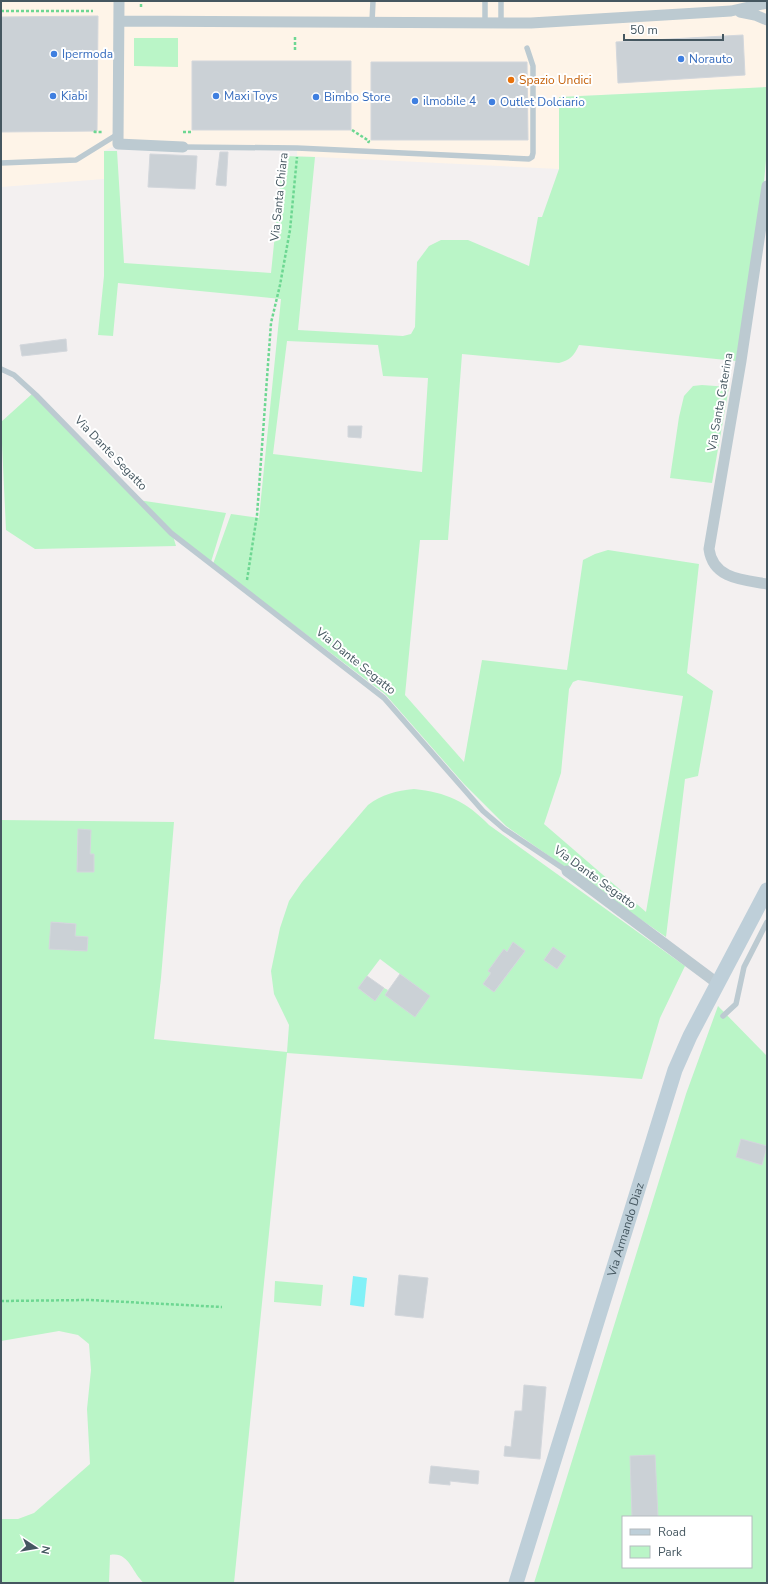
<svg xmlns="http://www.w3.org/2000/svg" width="768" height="1584" font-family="'Nunito Sans',sans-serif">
  <rect width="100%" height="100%" fill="#f3f0f0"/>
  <path fill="#fef4e8" d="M1,1h766v86l-208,10v72l-262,-13v-7l-179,-5 -14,7v28l-103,8z"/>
  <path fill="#baf5c7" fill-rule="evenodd" d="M134,38h44v29l-44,-1z
    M767,87v61l-3,35 -28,178 -157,-16c-5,11 -9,15 -20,18l-97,-9 -14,186h-28l-15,155 59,67 18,-102 85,10 16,-110 12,-6 13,-4 91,14 -12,109 26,18 -15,85 -13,3 -19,158 -160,-111 -42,-42 -79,-90 -172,-130 18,-50 28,4 22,-219 -163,-16 -5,53 -15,-1 6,-59v-125h13l7,112 147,10 12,-117 32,1 -17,173 105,6 8,-2 4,-7 2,-65 12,-16 12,-6h27l61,26 9,-49h4l17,-48v-72zM287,341l91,4 5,31 45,2 -6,94 -149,-18zM578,680l105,16 -37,216 -102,-88 17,-51 8,-84 4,-7z
    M702,385l27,2 -17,96 -42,-5 9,-61 5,-21 9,-10z
    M32,394l106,106 88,13 -15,49 -38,-26 3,10 -141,3 -29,-19 -5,-108z
    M414,789c32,3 53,13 75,36l196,141 -25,52 -18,61 -355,-26 -53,530h-90c-12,-10 -15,-32 -34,-28l-1,28h-108v-64h17l16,-6 56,-49 -3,-55 4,-39 -2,-26 -11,-9 -19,-4 -58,10v-521l173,2 -13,156 -7,61 133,13 2,-27 -15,-31 -3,-23 9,-43 9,-27 13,-19 66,-77c14,-11 28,-14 46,-16zM78,830h13l-1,24h4l-1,18h-16zM52,922l24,2 -1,12 13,1 -1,14 -38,-3zM513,943l12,8 -31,41 -11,-8 8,-11 -3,-2 16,-21 3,2zM553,947l13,9 -9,13 -13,-9zM380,959l49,37 -44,-1 3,-5 -4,-2 -9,13 -17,-13z
    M718,1006l49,50v527h-233l152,-489zM623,1517h128v50h-128z
    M275,1281l48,4 -2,21 -47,-4z"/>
  <path fill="#82f1f7" d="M353,1276l14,2 -3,29 -14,-2z"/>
  <path fill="#cbd1d6" stroke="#d3d7dc" d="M98,16l-1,115 -96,1v-115z
    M743,35l2,40 -127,8 -2,-41z
    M192,61h159v69h-159z
    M371,62h156l1,78h-157z
    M220,152h8l-2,34 -10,-1z
    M150,154l47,2 -2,33 -47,-2z
    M66,339l1,12 -45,5 -2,-11z
    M348,426h14l-1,12 -13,-1z
    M78,829l13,1 -1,24h4v18h-17z
    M51,922l25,2 -1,12 13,1 -1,14 -38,-2z
    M513,942l12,9 -31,41 -11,-8 8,-11 -3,-2 16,-22 3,3z
    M553,947l13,9 -9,13 -13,-9z
    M400,974l30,22 -15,21 -30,-22z
    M367,976l17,12 -9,13 -17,-13z
    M741,1139l26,7 -5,19 -26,-8z
    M399,1275l29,3 -5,40 -28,-3z
    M524,1385l22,2 -6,72 -36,-3 1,-10 6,1 4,-36h7z
    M655,1455l3,62h-26l-2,-61z
    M431,1466l48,5 -1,13 -28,-3v4l-21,-2z"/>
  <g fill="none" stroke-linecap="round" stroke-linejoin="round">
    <path stroke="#6dd792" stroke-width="2.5" stroke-dasharray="3 2" stroke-linecap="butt" d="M141,7v-6
      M1,11h92
      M295,50v-14
      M352,130l17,11 -1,2
      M94,131l1,1h8
      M183,132h8
      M247,580l10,-65 14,-192 9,-38 10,-55 7,-73
      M1,1301l88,-1 133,7"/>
    <path stroke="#bccad1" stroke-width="5.5" d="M372,22l1,-21
      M485,22v-21
      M501,22v-21
      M183,147l114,1 232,11 3,-2 1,-4v-87l-6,-18
      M1,163l75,-3 42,-26
      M1,369l13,6 22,20 135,138 213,165 99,113 21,18 63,42
      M723,1016l13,-12 8,-37 23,-45"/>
    <path stroke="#bccad1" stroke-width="11" d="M119,1l-1,143 65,3
      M740,12l15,3 12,5
      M119,21l412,2 200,-12 36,-8
      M767,186l-26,175 -32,188c4,30 34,31 58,35
      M567,871l150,112"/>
    <path stroke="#becfd9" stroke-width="15" id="s1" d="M516,1583l159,-513 15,-34 77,-146"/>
  </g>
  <g fill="#3f7fe0" stroke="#fff" stroke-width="1.5">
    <circle cx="54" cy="54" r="4"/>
    <circle cx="681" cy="59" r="4"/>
    <circle cx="53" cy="96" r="4"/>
    <circle cx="216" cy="96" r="4"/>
    <circle cx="316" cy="97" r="4"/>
    <circle cx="415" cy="101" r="4"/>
    <circle cx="492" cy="102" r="4"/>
  </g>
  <circle fill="#e8710a" stroke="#fff" stroke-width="1.5" cx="511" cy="80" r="4"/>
  <g text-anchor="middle" stroke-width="4" stroke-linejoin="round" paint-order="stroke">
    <g font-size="12" fill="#366cbe" stroke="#fff" text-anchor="start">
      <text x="62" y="58">Ipermoda</text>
      <text x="689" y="63">Norauto</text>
      <text x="61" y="100">Kiabi</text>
      <text x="224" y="100">Maxi Toys</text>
      <text x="324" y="101">Bimbo Store</text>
      <text x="423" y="105">ilmobile 4</text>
      <text x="500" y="106">Outlet Dolciario</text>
    </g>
    <g font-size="12" fill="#c56008" stroke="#fff" text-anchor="start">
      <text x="519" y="84">Spazio Undici</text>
    </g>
    <g font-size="12" fill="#455760" stroke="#fff">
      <text transform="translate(279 197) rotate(-84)" y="4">Via Santa Chiara</text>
      <text transform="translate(720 402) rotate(-80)" y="4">Via Santa Caterina</text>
      <text transform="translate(111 453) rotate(46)" y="4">Via Dante Segatto</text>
      <text transform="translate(356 661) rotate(39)" y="4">Via Dante Segatto</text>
      <text transform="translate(595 877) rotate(36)" y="4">Via Dante Segatto</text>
      <text dy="4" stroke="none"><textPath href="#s1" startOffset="370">Via Armando Diaz</textPath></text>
    </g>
  </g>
  <rect width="768" height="1584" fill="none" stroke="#455760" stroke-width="4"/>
  <rect x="622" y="1516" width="130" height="52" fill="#ffffff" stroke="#b5bcbf"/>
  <rect x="630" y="1529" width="20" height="6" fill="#becfd9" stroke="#b5bcbf"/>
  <text x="658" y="1536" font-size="12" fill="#455760">Road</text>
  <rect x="630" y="1546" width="20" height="12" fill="#baf5c7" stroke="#b5bcbf"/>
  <text x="658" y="1556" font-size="12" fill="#455760">Park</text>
  <g transform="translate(36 1548) rotate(102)" stroke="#ffffff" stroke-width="3" paint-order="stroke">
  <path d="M0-3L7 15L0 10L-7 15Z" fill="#455760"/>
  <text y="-6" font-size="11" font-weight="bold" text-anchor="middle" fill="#455760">N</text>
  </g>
  <path d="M624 34v6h99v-6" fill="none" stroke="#455760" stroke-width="2"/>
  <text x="630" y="34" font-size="12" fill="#455760" stroke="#ffffff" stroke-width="3" paint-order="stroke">50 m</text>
</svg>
